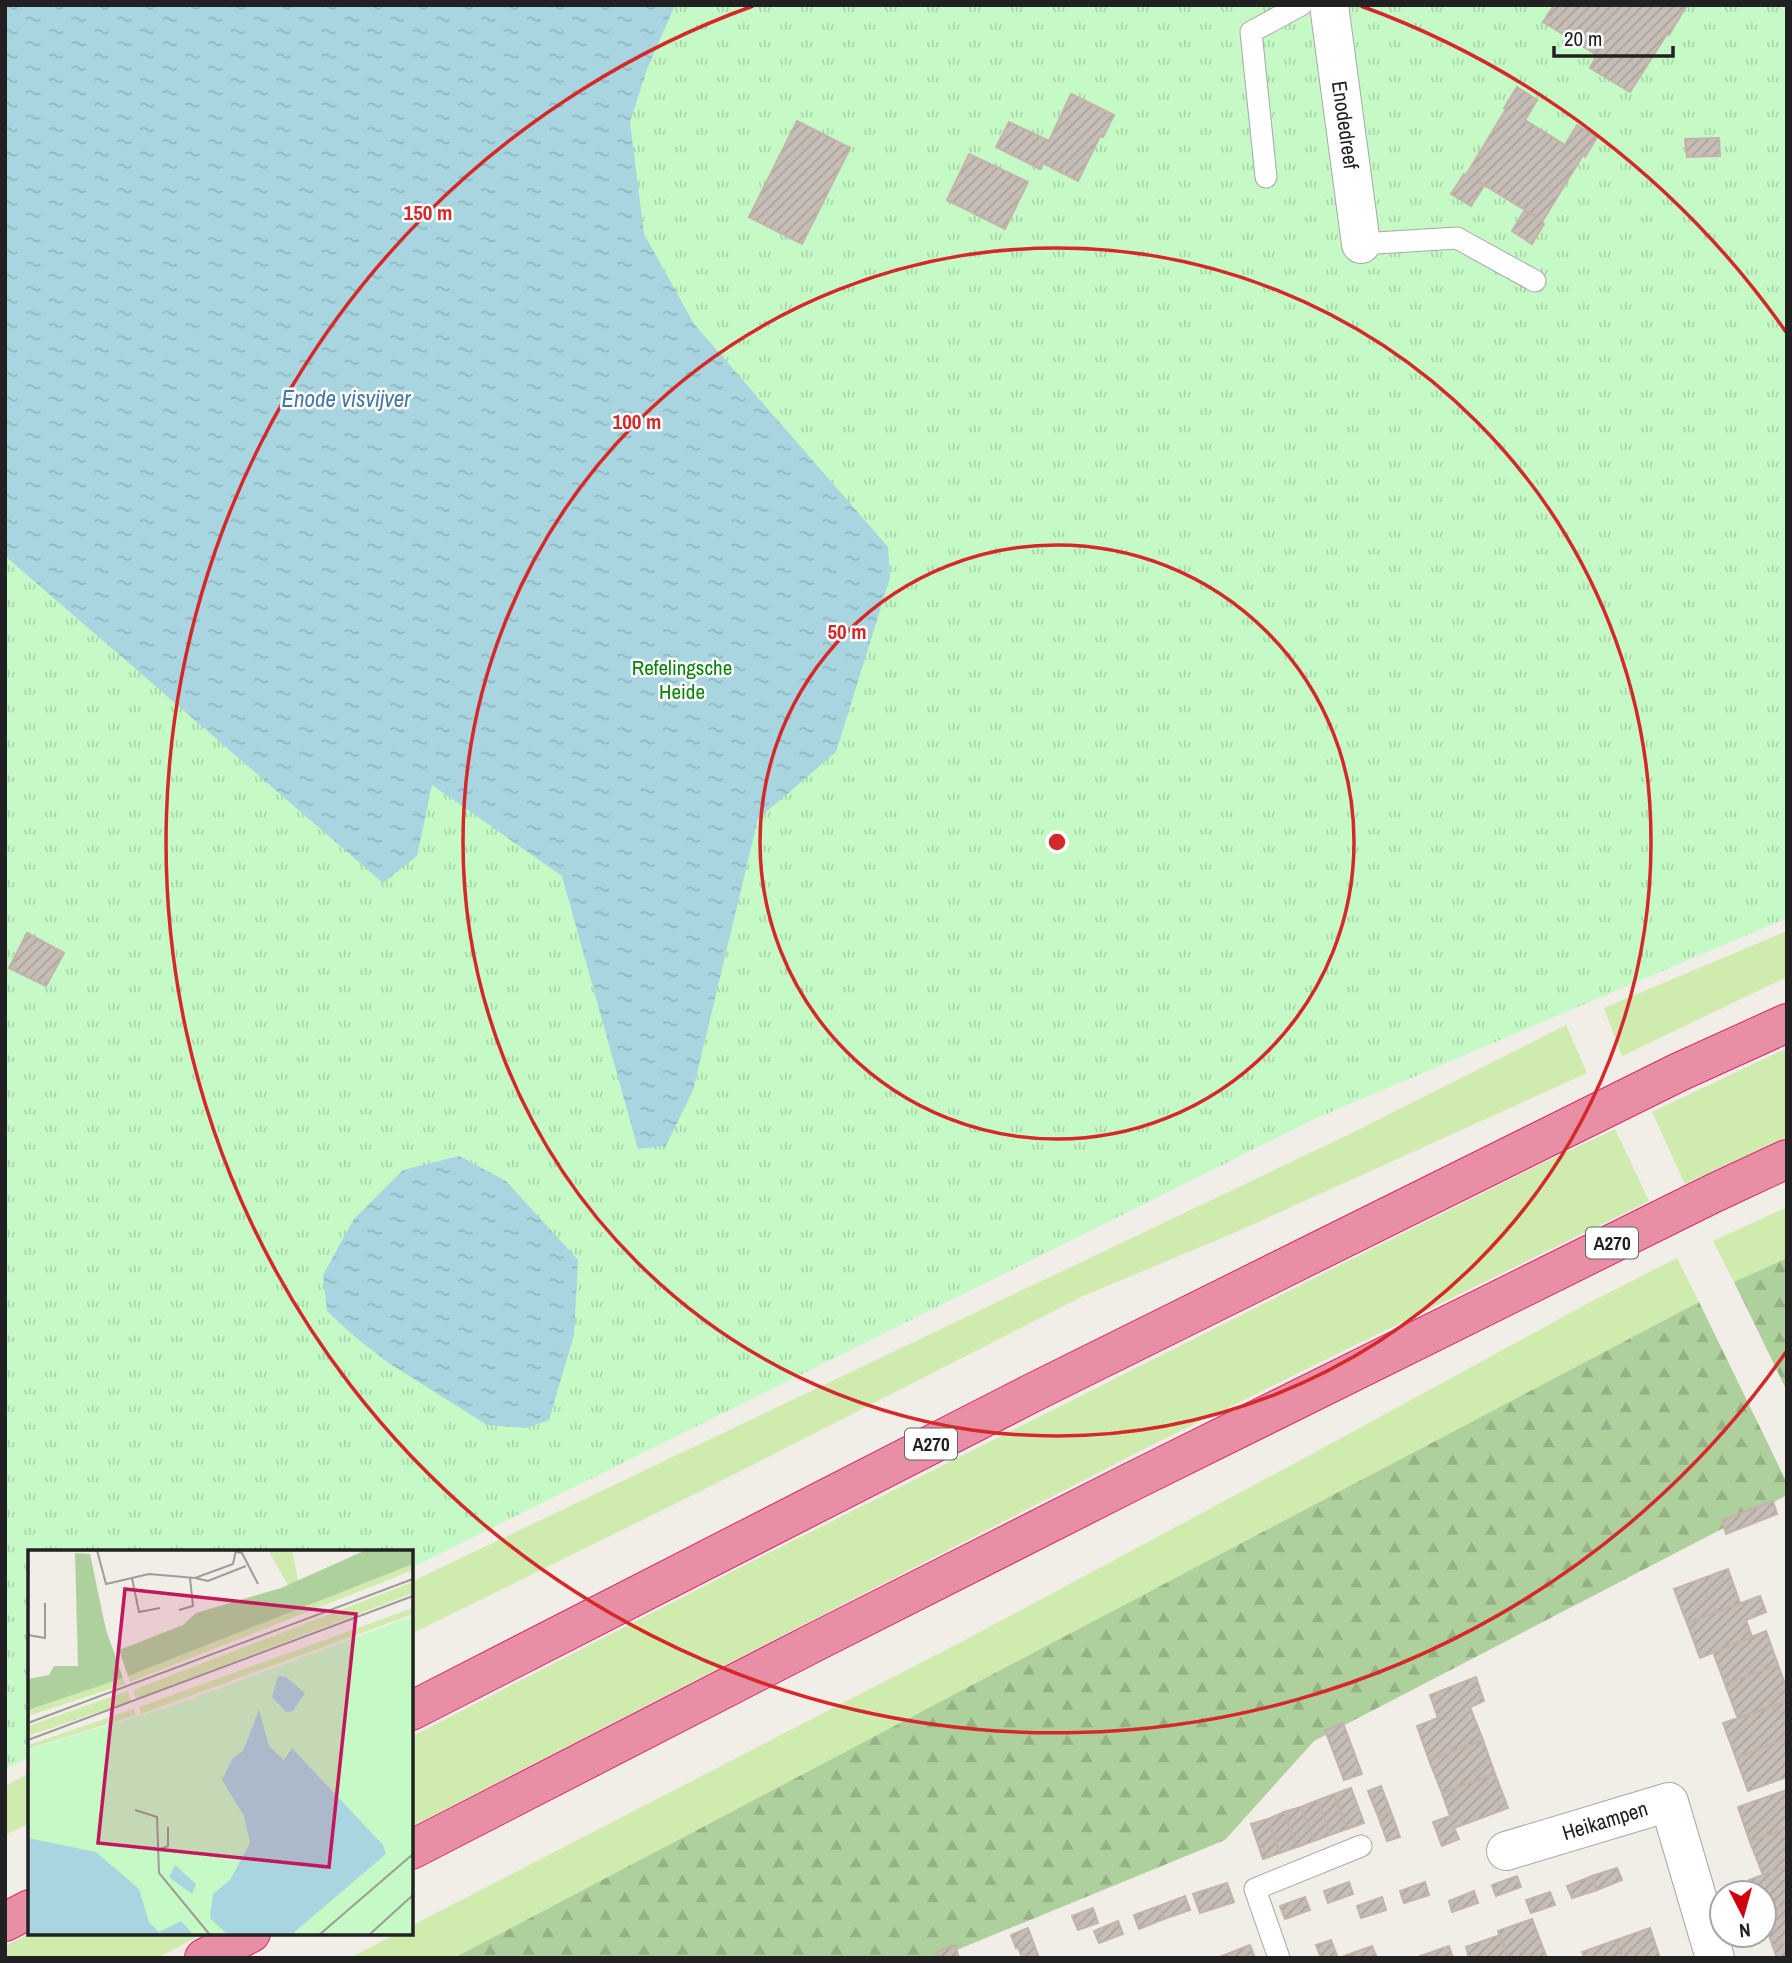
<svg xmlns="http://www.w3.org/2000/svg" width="1792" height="1963" font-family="'Archivo Narrow',sans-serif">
  <defs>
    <pattern id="forest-firs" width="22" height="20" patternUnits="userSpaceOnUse" patternTransform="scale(1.75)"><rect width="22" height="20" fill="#aed09c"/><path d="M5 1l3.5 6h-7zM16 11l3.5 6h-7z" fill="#95b286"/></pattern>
    <pattern id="park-tufts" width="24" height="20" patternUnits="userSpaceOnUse" patternTransform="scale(1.75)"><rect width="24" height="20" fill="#c5fac6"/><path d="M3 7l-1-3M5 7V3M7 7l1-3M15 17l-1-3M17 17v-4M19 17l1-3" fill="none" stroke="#a9d6aa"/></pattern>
    <pattern id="water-ripples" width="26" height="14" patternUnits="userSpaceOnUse" patternTransform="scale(1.75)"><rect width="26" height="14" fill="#a8d5df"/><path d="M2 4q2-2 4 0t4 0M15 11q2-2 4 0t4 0" fill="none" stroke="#90b7bf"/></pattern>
    <pattern id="building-hatch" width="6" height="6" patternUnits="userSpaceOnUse" patternTransform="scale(1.75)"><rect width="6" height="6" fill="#c6bdb6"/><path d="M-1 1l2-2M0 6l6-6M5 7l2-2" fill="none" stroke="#aaa29c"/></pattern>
  </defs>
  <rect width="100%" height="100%" fill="#f1ede7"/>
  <path fill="#cfebad" d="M1787,931v46l-165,79 -18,-48z
    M1566,1025l21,48 -351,159 -153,64 -368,188 -304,150v-52l943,-450z
    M1787,1048v89l-102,47 -33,-72z
    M1615,1129l34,72 -499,245 -739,381v-90l336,-173 790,-398z
    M1787,1207v51l-53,24 -21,-41z
    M1677,1258l22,44 -1245,656h-104l48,-25h13v-7l554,-286 349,-187 271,-148z
    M30,1773v50l-25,12v-49z
    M31,1933h174l-48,25h-152v-12z"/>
  <path fill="url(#forest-firs)" d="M1787,1258v133l-53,-109z
    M1699,1302l88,181v12l-473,246 -89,99 -288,118h-483z"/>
  <path fill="url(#park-tufts)" d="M5,5h1782v913l-468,199 -908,451v-16h-381v205l-25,12z"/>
  <path fill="url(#water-ripples)" d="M5,5h670l-28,64 -17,53 14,112 50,90 194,223 2,31 -54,174 -78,67 -65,271 -27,56 -28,3 -76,-273 -130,-91 -15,71 -34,27 -378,-327z
    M459,1156l47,25 72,79 -4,75 -25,85 -23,8 -39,-3 -100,-63 -33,-26 -27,-25 -4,-36 31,-56 49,-49z"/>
  <path fill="url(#building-hatch)" stroke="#c3b3a9" stroke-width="2" d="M1554,5h133l-18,30 -2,-1 -37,58 -40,-24 7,-13 -54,-33z
    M1517,87l20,13 -12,20 40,25 12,-20 20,12 -12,20 -2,-2 -41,67 2,2 -12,20 -20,-13 12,-20 11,5 -20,-12 -36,-22 5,4 -13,20 -20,-12 13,-20 2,1 40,-66 -2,-1z
    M1071,94l43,21 -11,22 -3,-1 -22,45 -35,-18 -3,6 -44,-22 13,-25 40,19z
    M797,121l53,27 -48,96 -53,-27z
    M1719,138l1,18 -33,1 -2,-18z
    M969,154l59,28 -23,47 -58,-29z
    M27,933l37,20 -18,33 -37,-18z
    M1773,1501l4,13 -51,20 -4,-14z
    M1728,1569l12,34 -53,20 -13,-34z
    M1760,1596l6,16 -20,8 6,17 -52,21 -13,-35z
    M1766,1631l12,34 -53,19 -12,-32z
    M1778,1665l9,24v12l-49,18 -13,-35z
    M1476,1677l8,24 -14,6 13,33 -54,20 -12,-34 21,-8 -8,-23z
    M1787,1701v37l-51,20 -13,-35z
    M1343,1723l19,51 -18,6 -19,-50z
    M1787,1738v39l-39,14 -12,-33z
    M1483,1740l12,34 -53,19 -13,-33z
    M1495,1774l13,34 -54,20 5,11 -17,7 -9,-24 17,-6 -8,-23z
    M1381,1786l10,26 -13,4 -10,-25z
    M1351,1788l13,35 -17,6 -13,-35z
    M1787,1790v38l-37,14 -12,-35z
    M1334,1794l13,35 -17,6 -12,-35z
    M1318,1800l12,35 -16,6 -13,-34z
    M1301,1807l13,34 -17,6 -13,-35z
    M1284,1812l13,35 -17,6 -12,-34z
    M1391,1812l9,25 -13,4 -9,-25z
    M1268,1819l12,34 -17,6 -12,-35z
    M1787,1828v38l-24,9 -13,-33z
    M1787,1866v38l-23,9v-20h-10l-5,-13z
    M1617,1868l5,12 -25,10 -5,-14z
    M1517,1876l4,11 -25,9 -4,-11z
    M1592,1876l5,14 -25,8 -5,-12z
    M1349,1882l4,12 -25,9 -4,-12z
    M1425,1882l4,13 -25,8 -4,-12z
    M1227,1883l7,19 -34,11 -7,-19z
    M1474,1891l4,12 -26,9 -3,-11z
    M1550,1892l5,13 -24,8 -5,-13z
    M1185,1896l5,14 -26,9 -5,-13z
    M1305,1897l5,13 -25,9 -5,-13z
    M1382,1897l4,13 -25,8 -4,-12z
    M1787,1904v38l-14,5 -9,-26v-8z
    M1159,1906l5,13 -25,10 -5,-14z
    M1093,1908l5,15 -20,7 -6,-14z
    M1532,1919l15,39h-39l-10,-27z
    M1118,1921l5,13 -24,9 -5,-12z
    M1028,1928l11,30h-17l-4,-11 -2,1 -5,-13z
    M1650,1928l10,30h-38l-6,-18z
    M1500,1935l8,23h-39l-3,-11z
    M1331,1940l7,18h-17l-5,-13z
    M1616,1940l6,18h-38l-2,-6z
    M1787,1942v16h-10l-4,-11z
    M955,1945l4,13h-20l-3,-6z
    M1250,1945l5,13h-38z
    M1372,1946l5,12h-38z
    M1449,1946l4,12h-38z"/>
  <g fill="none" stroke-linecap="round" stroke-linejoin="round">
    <defs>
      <path id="service" d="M1266,177l-15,-145 50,-27
        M1361,244l96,-6 78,43
        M1279,1958l-24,-69 106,-43"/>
      <path id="minor" d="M1329,5l32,239
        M1506,1851l163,-49 46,156"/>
      <path id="motorway" d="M411,1711l621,-318 647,-321 108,-49
        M411,1850l408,-210 312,-158 583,-289 73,-34
        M5,1922l25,-13
        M204,1958l47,-25"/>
    </defs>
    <use href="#service" stroke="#a8a8a8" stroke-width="23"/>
    <use href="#minor" stroke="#a8a8a8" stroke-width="40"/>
    <use href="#motorway" stroke="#dd276f" stroke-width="40"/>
    <use href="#service" stroke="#fff" stroke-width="21"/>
    <use href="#minor" stroke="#fff" stroke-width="38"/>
    <use href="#motorway" stroke="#e88fa5" stroke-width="38"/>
  </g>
  <g fill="none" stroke="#d62828" stroke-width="3.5">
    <circle cx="1057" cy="842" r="297"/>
    <circle cx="1057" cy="842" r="594"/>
    <path d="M1786 1352A890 890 0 1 1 753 6M1361 6A890 890 0 0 1 1786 332"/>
  </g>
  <g text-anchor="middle" stroke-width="5" stroke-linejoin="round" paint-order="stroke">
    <g fill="#fff" stroke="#646464" stroke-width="2">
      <rect x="1586" y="1227.5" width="52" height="31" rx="5"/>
      <rect x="905" y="1428.5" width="52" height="31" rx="5"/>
    </g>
    <g font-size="19" font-weight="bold" fill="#212121">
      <text x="1612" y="1250">A270</text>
      <text x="931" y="1451">A270</text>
    </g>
    <g font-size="21" fill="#212121" stroke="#fff">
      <text transform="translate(1345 125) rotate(82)" y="7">Enodedreef</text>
      <text transform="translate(1605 1821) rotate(-17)" y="7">Heikampen</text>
    </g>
    <g font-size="21" fill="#0b820e" stroke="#fff">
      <text x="682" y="675">Refelingsche<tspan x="682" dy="24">Heide</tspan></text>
    </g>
    <g font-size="23" font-style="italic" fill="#4578a2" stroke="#fff">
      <text x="346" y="407">Enode visvijver</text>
    </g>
  </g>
  <g transform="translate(28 1550)">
    <rect width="385" height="385" fill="#f1ede7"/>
    <path d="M240,0h24l6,31 -10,4zM385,14v6l-283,112 -2,-6zM385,32v11l-277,106 -3,-9zM385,58v6l-272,100 -2,-7zM95,128l2,6 -97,32v-6zM100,141l3,10 -103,35v-10zM106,159l2,6 -108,34v-4z" fill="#cfebad"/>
    <path d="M338,0h47v14l-285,112 -9,-26 64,-25 13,-12 85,-25zM47,3l15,1 16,76 17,48 -95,32v-31l21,-4 5,-9h24z" fill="#aed09c"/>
    <path d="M385,66v319h-385v-185l146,-45z" fill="#c5fac6"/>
    <path d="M250,126l8,1 19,16 -12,18 -7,1 -14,-15zM231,160l10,36 15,14 8,-12 91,97 3,9 -95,81h-63l-18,-17 3,-24 17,-14 20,-37 -6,-27 -22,-36 10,-21 11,-8zM0,288l68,14 43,37 10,33 10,10 22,-11 13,14h-166zM147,315l21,19 -4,10 -23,-17z" fill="#a8d5df"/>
    <path fill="none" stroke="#9e9b98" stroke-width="2" d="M69,0l9,34 43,-10 46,4 38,-14 3,-14M208,2l6,1 16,31M104,28l7,34 21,-4M167,28l13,3 38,-15M151,60l14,-4 -3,-28M0,85l17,3v-35M0,173l385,-144M0,190l385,-144M107,260l22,7 2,56 51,62M130,300l10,-4v-19M291,385l94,-81M341,385l44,-40"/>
    <path fill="#c2185b" fill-opacity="0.15" stroke="#c2185b" stroke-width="3.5" d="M97,39l231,25 -27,253 -231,-24z"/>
    <rect width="385" height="385" fill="none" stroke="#212121" stroke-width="3.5"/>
  </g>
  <circle cx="1057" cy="842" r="10" fill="#d62828" stroke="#fff" stroke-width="3.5"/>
  <g font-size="21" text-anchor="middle" font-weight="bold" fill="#d62828" stroke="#fff" stroke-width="5" stroke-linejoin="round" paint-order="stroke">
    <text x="428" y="220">150 m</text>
    <text x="637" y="429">100 m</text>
    <text x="847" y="639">50 m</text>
  </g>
  <rect width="1792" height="1963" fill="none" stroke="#212121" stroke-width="14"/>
  <g transform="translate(1743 1914) rotate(174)"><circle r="33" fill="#ffffff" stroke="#a6a6a6" stroke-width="2"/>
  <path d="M0-5L12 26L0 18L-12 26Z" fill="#d1000c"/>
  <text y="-10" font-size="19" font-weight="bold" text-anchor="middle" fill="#212121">N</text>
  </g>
  <path d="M1554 46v10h119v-10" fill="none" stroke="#212121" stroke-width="3.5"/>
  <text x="1564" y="46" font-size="21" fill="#212121" stroke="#ffffff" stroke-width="5" paint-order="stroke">20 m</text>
</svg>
